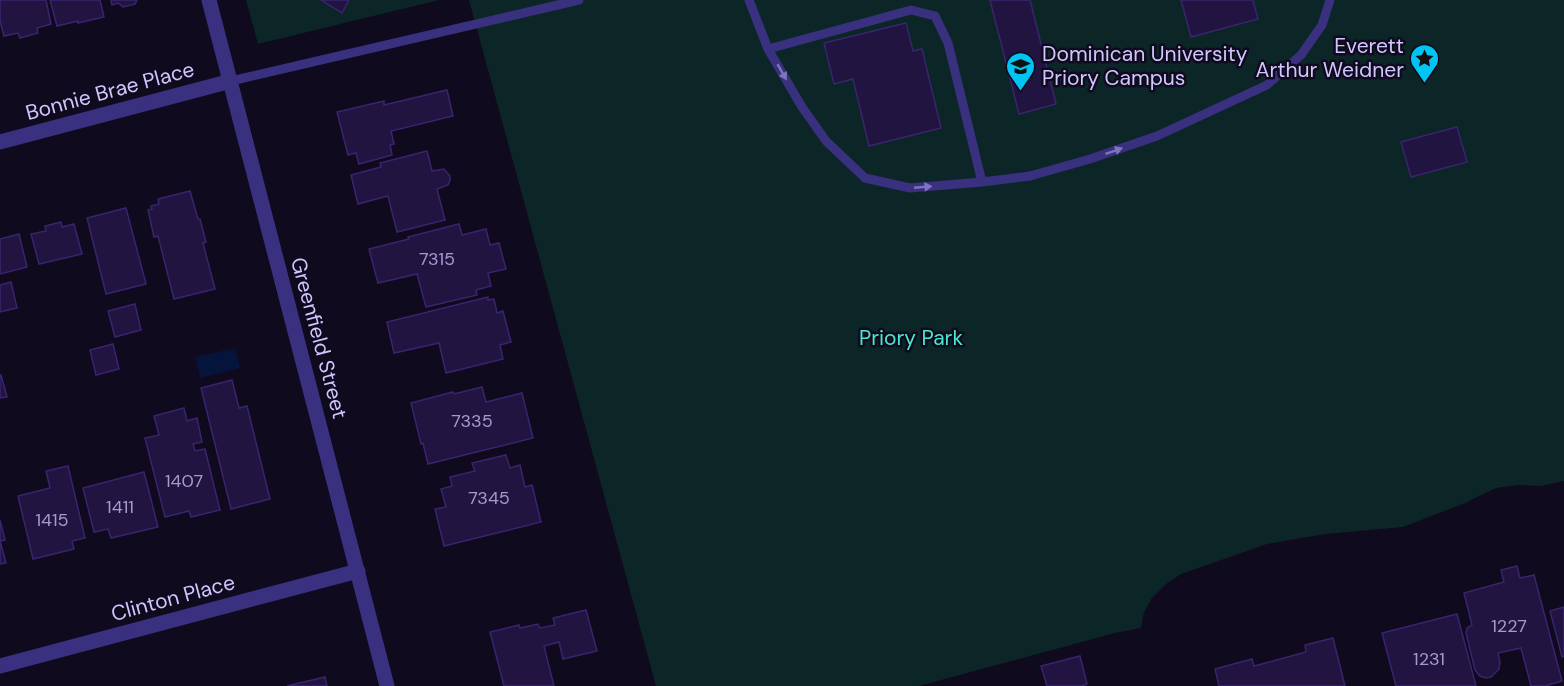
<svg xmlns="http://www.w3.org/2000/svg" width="1564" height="686" font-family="'DM Sans',sans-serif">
  <rect width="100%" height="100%" fill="#0f0a1d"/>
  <path fill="#0c2627" d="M246,0h193l-181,44z
    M469,0h1095v481l-24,5 -22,-1 -22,3 -33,16 -60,23 -78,7 -58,10 -86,30 -15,10 -14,14 -8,14 -3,16 -26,5 -196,53h-263z"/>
  <path fill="#04143b" d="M235,348l5,20 -40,10 -5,-21z"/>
  <path fill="#211440" stroke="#39246e" stroke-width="1.5" d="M0,0h46l5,24 -14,4 1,5 -18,5 -2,-5 -14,3 -4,-15z
    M50,0h50l4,17 -26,6v-2l-21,5z
    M111,0h26l-2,4 -12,3 -5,-4 -6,2z
    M321,0h28l-7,13z
    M990,0h40l26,104 -37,10z
    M1181,0h72l5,19 -67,18z
    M906,23l7,28 9,-2 19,79 -72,18 -16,-67 -19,5 -10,-41z
    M447,90l6,26 -62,15 3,13 -4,1 2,10 -33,9 -3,-11 -8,2 -11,-43 47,-11v4z
    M1457,127l10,35 -56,15 -10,-35z
    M427,151l5,20 12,-2 6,7v4l-2,5 -11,4 8,31 -48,12 -9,-36 -30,8 -7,-29 30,-8 -1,-4z
    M190,191l8,28h2l6,23 -3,1 12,46 -41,10 -16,-63 -4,1 -6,-27 4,-1 -1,-3 8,-2 -1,-5z
    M126,208l20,76 -40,10 -19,-76z
    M61,222l1,5 12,-3 8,30 -43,10 -8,-30 15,-3 -1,-5z
    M459,224l3,11 24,-6 4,16 9,-2 7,26 -18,4 3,13 -15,4 1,5 -51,12 -9,-33 -39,9 -9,-34 40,-10 -1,-2z
    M19,234l8,33 -27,7v-35z
    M11,282l6,26 -17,4v-27z
    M488,297v3l6,-1 3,14 6,-2 8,31 -11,3 3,14 -57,14 -7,-30 -45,10 -7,-31z
    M135,304l6,26 -26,7 -7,-26z
    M113,344l6,25 -23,6 -6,-25z
    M0,375h1l6,22 -7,1z
    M232,380l7,28 8,-2 23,93 -39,10 -30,-121z
    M482,387l4,15 36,-9 11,45 -105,26 -5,-21 -2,1 -10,-41 42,-11 1,2z
    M184,408l3,13 10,-3 5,24 -9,2 2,7 10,-2 15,61 -29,7 -2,-6 -24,6 -20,-79 14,-3 -5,-19z
    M506,455l4,13 10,-3 5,22 7,-2 9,37 -97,24 -9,-37 11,-2 -5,-18 11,-3 -2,-9 25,-6 -3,-8z
    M68,466l17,72 -13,3 2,8 -41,10 -15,-63 32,-8 -4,-17z
    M144,472l14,55 -47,11 -3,-9 -14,3 -11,-44z
    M0,520l5,20 -5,1 6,22 -6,1z
    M1517,566l3,12 14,-3 28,106 -17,5h-14l-10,-38 -23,5 2,9 -1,7 -8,8 -5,1 -6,-2 -5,-6 -9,-37 1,-5 5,-3 -8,-32 40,-11 -3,-12z
    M1564,607v49l-2,1 -12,-46z
    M586,610l11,41 -34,8 -4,-17 -15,4 10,40h-50l-14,-54 29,-7 1,3 18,-4 2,4 15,-3 -2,-7z
    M1457,614l19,72h-80l-14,-53z
    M1333,638l12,48h-126l-4,-17 37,-10 2,7 52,-14 -1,-7z
    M1080,656l7,28 -5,2h-35l-6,-20z
    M325,677l2,9h-40z"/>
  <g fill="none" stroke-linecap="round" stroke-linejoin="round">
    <path stroke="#3a3080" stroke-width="9" d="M749,0l19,49 34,58 24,34 39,37 45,10 72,-6 48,-6 60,-17 67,-23 110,-51 34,-30 21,-30 8,-25
      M768,49l143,-39 24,6 13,27 34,139
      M231,81l348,-81"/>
    <path stroke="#3a3080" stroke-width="15" d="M209,0l178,686
      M0,142l231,-61
      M0,666l358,-95"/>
  </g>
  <defs><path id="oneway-solid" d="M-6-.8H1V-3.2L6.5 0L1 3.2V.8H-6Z" transform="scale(1.5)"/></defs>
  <g fill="#7e74b9">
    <use href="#oneway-solid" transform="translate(782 72) rotate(60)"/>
    <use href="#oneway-solid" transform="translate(1114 151) rotate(-19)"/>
    <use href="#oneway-solid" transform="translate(923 187) rotate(-5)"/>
  </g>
  <defs>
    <symbol id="sight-pin" viewBox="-11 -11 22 30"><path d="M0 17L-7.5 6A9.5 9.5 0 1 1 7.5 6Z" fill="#00c4f1" stroke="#0f0a1d"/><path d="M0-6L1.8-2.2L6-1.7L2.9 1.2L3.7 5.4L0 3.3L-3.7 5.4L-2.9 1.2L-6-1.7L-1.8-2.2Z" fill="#111"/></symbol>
    <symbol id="university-pin" viewBox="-11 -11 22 30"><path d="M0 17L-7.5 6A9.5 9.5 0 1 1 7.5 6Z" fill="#00c4f1" stroke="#0f0a1d"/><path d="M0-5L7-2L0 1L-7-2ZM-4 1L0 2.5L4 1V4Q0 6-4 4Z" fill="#111"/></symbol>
  </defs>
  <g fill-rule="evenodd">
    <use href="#sight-pin" x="1408" y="42" width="33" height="45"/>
    <use href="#university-pin" x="1004" y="50" width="33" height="45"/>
  </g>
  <g text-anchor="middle" stroke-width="5" stroke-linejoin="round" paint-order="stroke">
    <g font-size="18" fill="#a59acf">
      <text x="437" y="265">7315</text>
      <text x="472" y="427">7335</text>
      <text x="184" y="487">1407</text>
      <text x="489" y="504">7345</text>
      <text x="120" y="513">1411</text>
      <text x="52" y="526">1415</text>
      <text x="1509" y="632">1227</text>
      <text x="1429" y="665">1231</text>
    </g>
    <g font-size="21" fill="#d1c6ff" stroke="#0f0a1d" text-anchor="end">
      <text x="1404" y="53">Everett<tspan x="1404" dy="24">Arthur Weidner</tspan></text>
      <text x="1042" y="61" text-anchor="start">Dominican University<tspan x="1042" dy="24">Priory Campus</tspan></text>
    </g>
    <g font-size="21" fill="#d1c6ff" stroke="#0f0a1d">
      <text transform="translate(110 91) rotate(-15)" y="7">Bonnie Brae Place</text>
      <text transform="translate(319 338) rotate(75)" y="7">Greenfield Street</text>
      <text transform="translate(173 598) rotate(-15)" y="7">Clinton Place</text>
    </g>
    <g font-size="21" fill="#48e9ce" stroke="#0f0a1d">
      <text x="911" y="345">Priory Park</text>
    </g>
  </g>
</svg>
